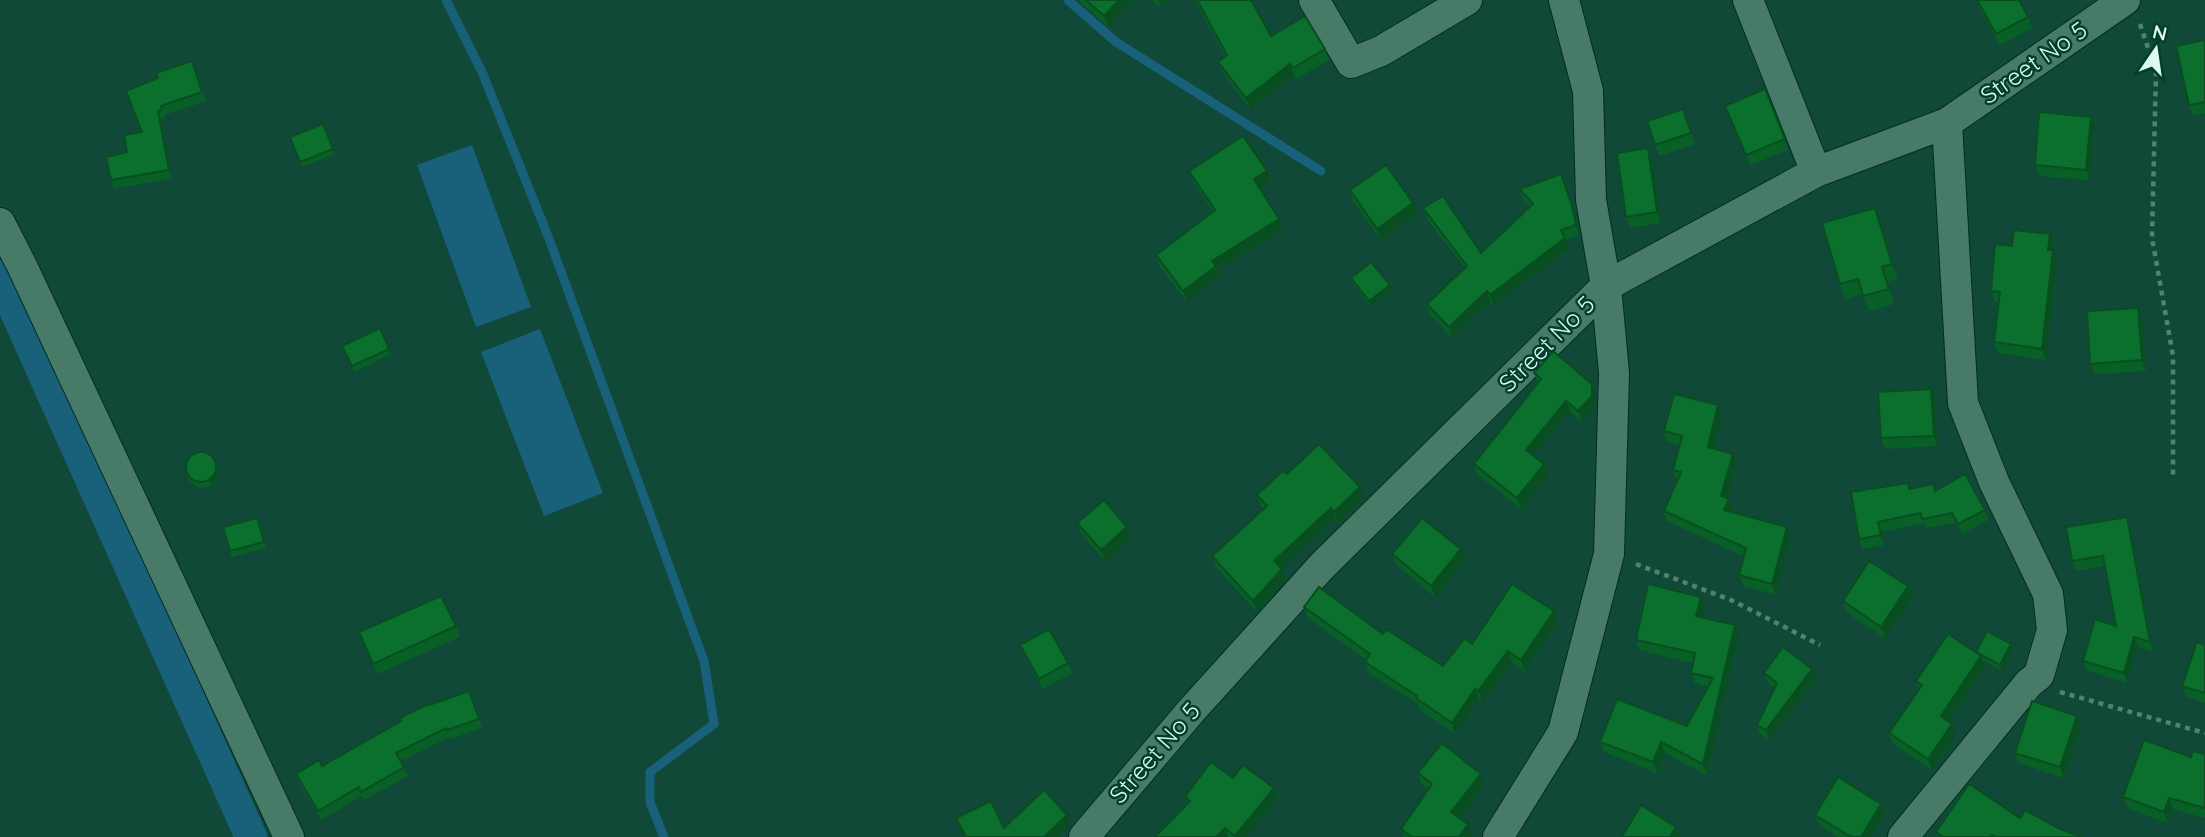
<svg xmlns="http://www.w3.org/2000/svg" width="2205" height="837" font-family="Quicksand,sans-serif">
  <rect width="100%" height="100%" fill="#114938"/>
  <path fill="#19607b" d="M472,145l59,162 -55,20 -59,-162z
    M540,329l63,164 -59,23 -63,-164z"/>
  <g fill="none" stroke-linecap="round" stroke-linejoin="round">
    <path stroke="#19607b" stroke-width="9" d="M446,0l36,72 66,164 156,425 10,63 -64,48v30l14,35
      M1068,0l48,42 205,129"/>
    <path stroke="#19607b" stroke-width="32" d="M0,276l251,561"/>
    <defs>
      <path id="minor" d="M1314,0l37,63 30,-12 86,-51
        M1748,0l68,172
        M0,223l22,43 267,571
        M1084,837l107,-126 131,-145 284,-280 210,-114 131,-49 178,-123
        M1498,837l65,-105 46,-178 5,-181 -8,-87 -15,-86 -3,-109 -24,-91
        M1903,837l126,-154 10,-8 13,-45 -4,-36 -54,-112 -31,-79 -16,-280"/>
    </defs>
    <use href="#minor" stroke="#022d20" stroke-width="32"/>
    <path stroke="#538273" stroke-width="4.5" stroke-dasharray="5 5" stroke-linecap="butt" d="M2140,24l16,48 -4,166 21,118v123
      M1636,564l95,36 89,45
      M2060,692l145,41"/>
    <use href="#minor" stroke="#477b68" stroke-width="30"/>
  </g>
  <path fill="#096027" d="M1078,0h55l-25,27z
    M1152,0h18l-9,8z
    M1194,0h57l20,36 54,13 4,11 -33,19 -2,-4 -44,34 -28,-37 -4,-10 7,-6z
    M1977,0l51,17 4,11 -32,17 -21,-38z
    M2205,40v73l-13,3 -3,-11z
    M192,61l14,40 -42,14 1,3 -4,2 11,58 -58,11 -3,-9 16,-28 15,-20 16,-54z
    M1765,89l23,61 -38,15 -25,-59z
    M1683,109l12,35 -36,12 -4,-11z
    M2091,117l3,10 -4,53 -51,-4 -4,-11z
    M323,124l12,30 -33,13 -12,-30z
    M1648,148l4,11 9,64 -31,5 -4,-11z
    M1189,171h78l3,10 -10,7 23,41 -65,41 2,6 -33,25 -28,-35 -3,-11 57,-43 -20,-31z
    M1561,174l15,42 3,19 -14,5 3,9 -74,56 -4,-4 -38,37 -22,-23 -3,-11 38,-36 -38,-49 -4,-11 58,45 49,-47 -7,-7 -3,-10z
    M1350,190l63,13 4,11 -36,26 -28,-39z
    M1881,223l17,56 -10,3 6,22 -25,7 -6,-17 -18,5 -5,-15z
    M2050,234l4,10 -1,6 4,11 -11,99 -48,-7 -4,-11 5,-39 -4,-1 -4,-11 21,-45z
    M1351,278l41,12 -21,17 -18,-23z
    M2138,308l4,11 4,52 -52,3 -4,-10z
    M380,328l11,26 -37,18 -10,-21z
    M1534,373l62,22v11l-14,16 -12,-11 -37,45 15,19 -27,34 -44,-35 -3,-10 64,-81z
    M1935,400l2,46 -52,3 -4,-11z
    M1722,416l-8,32 19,6 4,10 -10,35h2l4,11 -1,2 55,15 4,10 -15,58 -33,-9 -4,-11 4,-19 -76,-35 -3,-10 13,-30 -4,-11 7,-25 -12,-3 -4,-11z
    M216,464l2,8 -1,8 -6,6 -8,2 -8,-2 -6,-6 -2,-5z
    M1287,474l77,24 -26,25 -3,-4 -54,49 5,12 -29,32 -41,-45 -4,-11 51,-47 -2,-3 -4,-11z
    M1908,483l2,6 25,1 50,20 3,10 -26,14 -6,-11 -30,5 -2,-5 -42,9 2,13 -22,4 -3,-10z
    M1077,523l54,15 -26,23 -24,-27z
    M259,524l7,24 -34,9 -2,-6z
    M2130,526l23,126 -15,-5 -11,36 -41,-13 -3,-9 33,-35 -11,-60 -29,5 -4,-10z
    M1461,549l4,11 -30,37 -39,-33 -4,-10z
    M1908,586l4,11 -27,41 -39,-26 -3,-11z
    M1701,597l4,10 -3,10 37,18 -32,140 -42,-22 -8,20 -53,-21 -4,-10 87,-16 21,-39 -13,-4 -4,-10 2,-10 -54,-13 -3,-10z
    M1304,607l79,27 60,32 29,-22 86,-22 -33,49 -13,-9 -30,40 -3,-3 -24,35 -36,-25 -1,-5 -49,-31 -4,-11 1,-2 -58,-42z
    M456,626l4,11 -83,37 -18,-42z
    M2011,644l2,6 -11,21 -19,-11 2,7 -36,54 3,3 4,10 -24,36 -39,-26 -4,-11 30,-44 -3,-8 60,-28z
    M1020,645l48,18 4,10 -29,16 -19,-34z
    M2205,645v58l-19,-7 -4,-10z
    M1764,673l52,5 -47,62 -9,-6 -3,-9 17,-37 -7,-6z
    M469,691l13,37 -32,11 -1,-2 -48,24 7,15 -44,24 -2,-4 -41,24 -22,-37 -3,-9 26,-8 107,-61z
    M2081,727l-17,51 -45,-15 -4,-10z
    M2205,754v64l-32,-9 -5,14 -41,-15 -4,-11 68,-40z
    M1418,773l63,1 4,11 -26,33 13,17 -1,2h-67l-3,-8 27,-40 -7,-5z
    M1233,778l41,10 3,10 -30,39h-92l32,-34 -2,-6z
    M1881,804l4,10 -14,23h-33l-19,-12 -4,-10z"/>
  <path fill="#084e20" d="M1119,0h14l-25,27 -4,-11z
    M1158,0h12l-9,8z
    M1290,64l4,11 -44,34 -4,-11z
    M158,111l3,9 11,58 -3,-8z
    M2091,117l3,10 -4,53 -4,-10z
    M1648,148l4,11 9,64 -4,-11z
    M1267,171l3,10 -12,8 -4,-10z
    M1413,203l4,11 -36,26 -4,-11z
    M1572,206l4,10 3,19 -3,-10z
    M1875,208l6,15 17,56 -6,-15z
    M1279,219l4,10 -65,41 2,6 -33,25 -4,-10 29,-30z
    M2050,234l4,10 -1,6 4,11 -11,99 -4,-11z
    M1565,238l3,11 -74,56 -4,-10z
    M1390,285l2,5 -21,17 -2,-6z
    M1487,291l3,10 -38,37 -3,-11z
    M2138,308l4,11 4,52 -4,-11z
    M1592,384l4,11v11l-14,16 -4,-11z
    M1931,389l4,11 2,46 -3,-10z
    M1566,401l4,10 -41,50 -3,-11z
    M1718,405l4,11 -10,41 -4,-10z
    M1733,454l4,10 -12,42 -4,-10z
    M1544,464l4,11 -27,34 -4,-11z
    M216,466l2,6 -1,8 -6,6 -2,-6z
    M1360,487l4,11 -26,25 -4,-11z
    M1729,499l4,11 -5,11 -4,-11z
    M1331,508l4,11 -57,52 -4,-10z
    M2127,517l3,9 23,126 -3,-10z
    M1878,522l4,10 2,13 -3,-10z
    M1127,527l4,11 -26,23 -4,-11z
    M1787,527l4,10 -15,58 -4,-11z
    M1461,549l4,11 -30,37 -4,-11z
    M1282,569l4,11 -29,32 -4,-11z
    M1908,586l4,11 -27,41 -4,-11z
    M1701,597l4,10 -5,19 -4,-10z
    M1554,611l4,11 -33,49 -4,-11z
    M1735,625l4,10 -32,140 -4,-11z
    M2134,637l4,10 -11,36 -3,-10z
    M2011,644l2,6 -11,21 -2,-6z
    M1508,651l4,11 -30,40 -4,-11z
    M1981,656l4,11 -40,60 -4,-11z
    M1812,669l4,9 -47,62 -3,-10z
    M1475,689l4,10 -24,35 -3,-11z
    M2077,716l4,11 -17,51 -4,-11z
    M1952,724l4,10 -24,36 -4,-11z
    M1661,742l4,11 -8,20 -4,-11z
    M1481,774l4,11 -30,38 -4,-11z
    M1274,788l3,10 -30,39h-11l-1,-1z
    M2169,798l4,11 -5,14 -4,-11z
    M1881,804l4,10 -14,23h-10z
    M1067,815l4,10 -12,12h-15z
    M1468,824l4,11 -1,2h-12z
    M1676,827l4,10h-10z
    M1225,828l3,9h-12z"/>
  <path fill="#0b702d" stroke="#084e20" stroke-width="2" d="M1086,0h33l-15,16z
    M1197,0h54l20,36 34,-20 20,33 -32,19 -3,-4 -44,34 -28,-36 9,-7z
    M1977,0h42l9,17 -32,17z
    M2205,40v62l-16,3 -13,-59z
    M192,61l10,31 -41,14 1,4 -4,1 11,59 -58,10 -5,-23 21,-5 -3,-17 18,-3 -16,-41 32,-13 -2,-5z
    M1765,89l20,50 -39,16 -21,-49z
    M1683,109l8,24 -36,12 -8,-24z
    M2039,112l52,5 -5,53 -51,-5z
    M323,124l10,25 -33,13 -10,-25z
    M1243,136l24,35 -13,8 25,40 -67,42 4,5 -33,25 -27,-36 59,-45 -26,-39z
    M1648,148l9,64 -31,5 -9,-64z
    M1386,165l27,38 -36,26 -27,-39z
    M1561,174l11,32 4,19 -15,5 4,8 -75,57 -3,-4 -38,36 -22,-23 40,-38 -44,-58 20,-12 38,57 52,-49 -13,-15z
    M1875,208l17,56 -10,3 7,22 -26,7 -5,-17 -18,5 -18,-61z
    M2014,230l36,4 -2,16h5l-11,99 -48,-7 6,-50 -9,-1 4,-47 17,2z
    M1371,262l19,23 -21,16 -18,-23z
    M2138,308l4,52 -52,4 -3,-53z
    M380,328l9,21 -37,17 -10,-20z
    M1553,351l39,33v12l-14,15 -12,-10 -40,49 18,14 -27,34 -43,-34 67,-85 -7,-6z
    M1931,389l3,47 -53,2 -3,-46z
    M1674,394l44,11 -10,42 25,7 -12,42 8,3 -5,11 63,17 -15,57 -33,-9 7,-27 -82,-37 17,-39 -8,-2 9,-34 -18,-5z
    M1319,444l41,43 -26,25 -3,-4 -57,53 8,8 -29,32 -41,-45 55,-50 -10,-11 26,-24 4,3z
    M186 467a15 15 0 1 1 30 0a15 15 0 1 1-30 0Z
    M1965,474l20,36 -27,14 -6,-11 -30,6 -1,-6 -43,9 3,13 -22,4 -8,-47 57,-9 1,6 24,-5 2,7z
    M1104,500l23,27 -26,23 -24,-27z
    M2127,517l23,125 -16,-5 -10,36 -41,-12 12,-42 21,7 -13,-70 -31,5 -6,-34z
    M257,518l7,24 -34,9 -7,-24z
    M1422,518l39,31 -30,37 -39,-32z
    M1869,561l39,25 -27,41 -38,-26z
    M1512,584l42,27 -33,49 -13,-9 -30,40 -3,-2 -23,34 -36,-25 1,-2 -52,-34 5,-8 -66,-47 15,-20 64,47 3,-5 57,37 22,-28 7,6z
    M1648,584l53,13 -5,19 39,9 -32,139 -42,-22 -8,20 -53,-20 17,-43 70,27 26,-48 -22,-5 4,-20 -59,-13z
    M441,596l15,30 -83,38 -14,-32z
    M1049,629l19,34 -29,16 -19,-34z
    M1987,631l24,13 -11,21 -24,-13z
    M1948,634l33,22 -40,60 11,8 -24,35 -39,-26 33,-48 -6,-4z
    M2197,642l8,3v48l-23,-7z
    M1783,647l29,22 -46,61 -9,-5 20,-42 -13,-10z
    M469,691l10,28 -32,11 -1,-2 -50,25 8,14 -43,25 -2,-5 -41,24 -22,-37 23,-14 3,6 79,-45 -1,-3 28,-14 1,1z
    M2032,701l45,15 -17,51 -45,-14z
    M2144,740l47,17 2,-6 12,3v54l-36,-10 -5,14 -41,-15z
    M1442,743l39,31 -30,38 17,12 -9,13h-47l-11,-8 31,-45 -14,-11z
    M1211,762l22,16 10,-13 31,23 -39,48 -10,-8 -9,9h-61l35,-36 -5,-4z
    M1838,777l43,27 -20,33h-10l-36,-22z
    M1969,784l51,34 5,-8 35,19 22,8h-88l-2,-2 -1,2h-47l-8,-5z
    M1044,790l23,25 -23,22h-78l-10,-19 35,-17 13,27z
    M1641,805l35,22 -6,10h-48z"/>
  <g text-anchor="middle" stroke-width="5" stroke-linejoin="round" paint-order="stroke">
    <g font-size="24" fill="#defaee" stroke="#023e2e">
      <text transform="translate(2034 63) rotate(-35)" y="8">Street No 5</text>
      <text transform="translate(1547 344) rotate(-45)" y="8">Street No 5</text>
      <text transform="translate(1155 753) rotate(-49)" y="8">Street No 5</text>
    </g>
  </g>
  <g transform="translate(2156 49) rotate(13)" stroke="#023e2e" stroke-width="5" paint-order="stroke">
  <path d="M0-5L12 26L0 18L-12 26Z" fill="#defaee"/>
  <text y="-10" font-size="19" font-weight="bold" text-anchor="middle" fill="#defaee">N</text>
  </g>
</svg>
